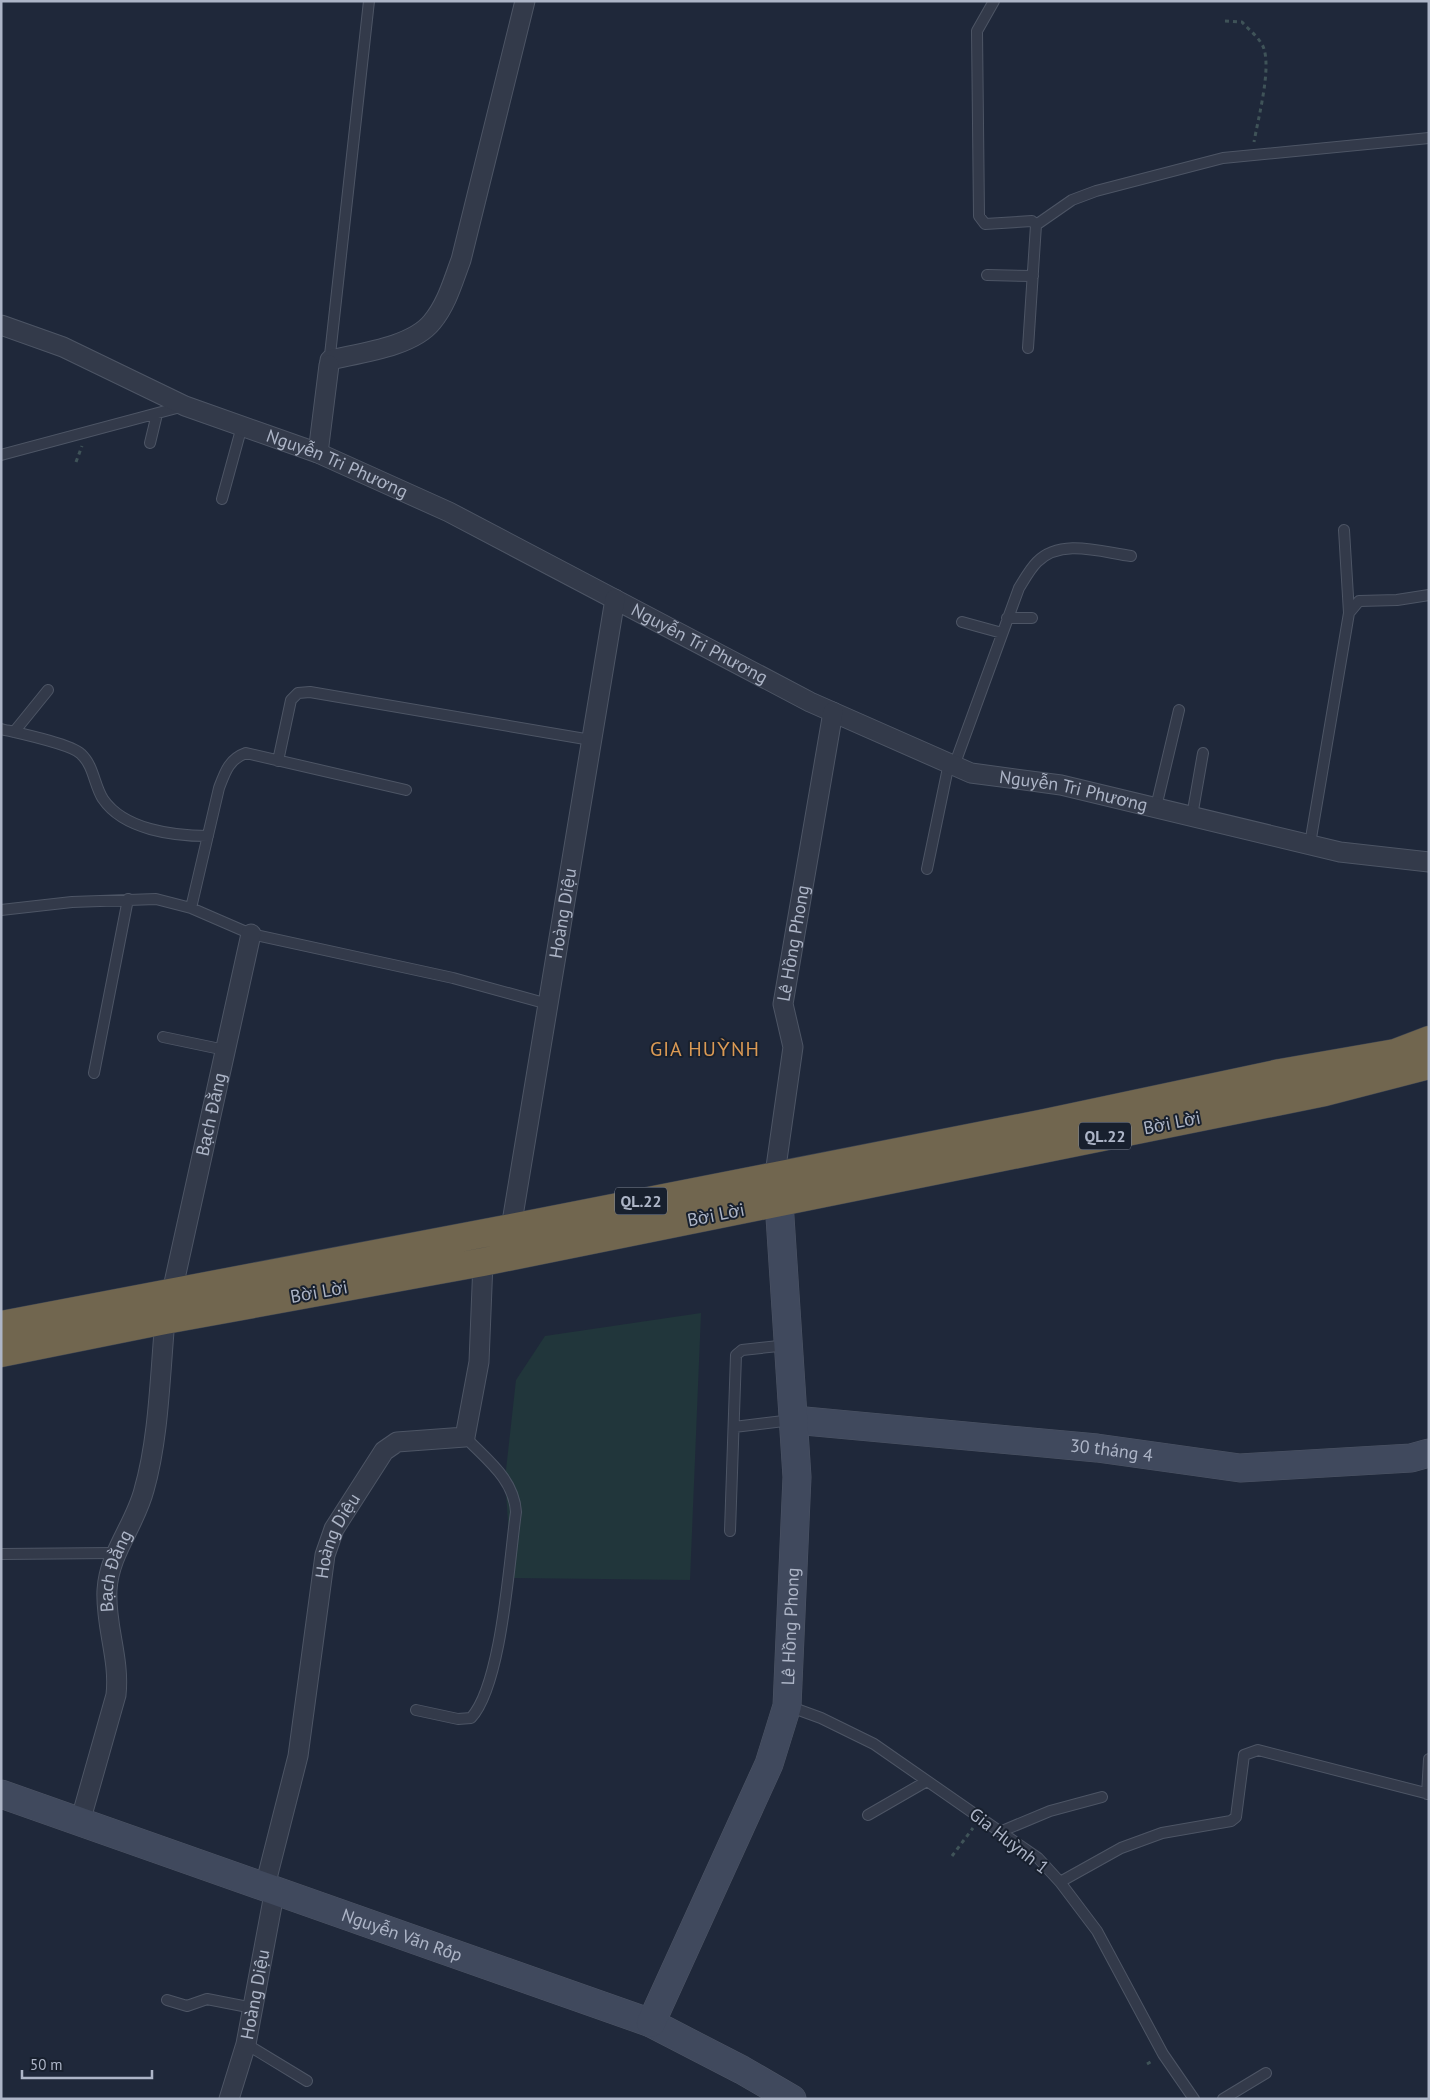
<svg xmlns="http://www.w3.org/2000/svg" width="1430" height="2100" font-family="'PT Sans',sans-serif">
  <rect width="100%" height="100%" fill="#1f283a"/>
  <path fill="#21363b" d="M701,1313l-11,267 -178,-2 -7,-99 11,-99 29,-44z"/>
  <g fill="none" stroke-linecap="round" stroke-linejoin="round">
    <defs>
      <path id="lane" d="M994,1l-17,30 2,185 6,8 47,-3 4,4
        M1036,225l36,-25 24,-9 127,-33 206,-20
        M987,275l46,1
        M1028,348l8,-123
        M329,364l40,-363
        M150,443l7,-29
        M1,455l183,-49
        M222,499l20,-73
        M1344,530l5,83
        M1007,618h25
        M962,622l40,11
        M1,729c17,4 70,15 80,25 13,12 13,31 22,45 21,31 71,37 105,37
        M14,732l34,-42
        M278,761l13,-61 7,-7 12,-1 281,48
        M954,766l65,-178c5,-8 11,-19 18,-26 24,-24 64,-10 94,-6
        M1156,807l23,-97
        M1192,816l11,-63
        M1310,844l39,-231 10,-12 38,-1 32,-5
        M927,869l22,-106
        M191,908l28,-120c6,-16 10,-29 27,-35l160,37
        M1,910l71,-8 84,-3 35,9 60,26 202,44 95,26
        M163,1037l62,13
        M94,1073l34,-174
        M734,1427l58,-7
        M730,1531l6,-176 6,-5 46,-5
        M1,1554l113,-1
        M788,1706l33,12 53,26 164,114 22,24 37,49 66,123 31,45
        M416,1710l42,9 13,-1c31,-34 38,-157 45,-206 -2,-33 -29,-52 -51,-75
        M1427,1794l2,-35
        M868,1815l59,-34
        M1002,1831l48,-20 52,-14
        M1060,1882l61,-34 41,-15 69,-12 5,-4 8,-62 14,-5 171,44
        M167,2000l20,6 20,-7 46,9
        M246,2044l61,37
        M1223,2099l43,-26"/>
      <g id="street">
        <path id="s1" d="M1,325l62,22 122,59 133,47 131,59 361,190 161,71 90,12 279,67 89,10"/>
        <path d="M330,360c30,-7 82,-13 102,-38 15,-18 21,-41 29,-62l64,-259"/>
        <path d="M318,453l11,-88"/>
        <path id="s2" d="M775,1174l18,-127 -10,-43 50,-292"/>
        <path id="s3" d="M511,1228l104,-629"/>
        <path id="s4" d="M172,1292l79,-358"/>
        <path id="s5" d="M80,1822l36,-127c4,-37 -11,-69 -9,-105 2,-37 28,-65 37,-100 15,-52 16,-116 21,-170"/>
        <path id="s6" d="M265,1886l33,-130 27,-201 9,-26 50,-78 13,-9 68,-5 14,-75 4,-100"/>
        <path id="s7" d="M229,2099l17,-55 29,-155"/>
      </g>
      <g id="secondary">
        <path id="s8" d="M794,1420l303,28 143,20 171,-10 18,-5"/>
        <path id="s9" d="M1,1794l650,229 91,47 50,29"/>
        <path id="s10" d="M651,2023l118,-259 18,-58 10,-229 -18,-275"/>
      </g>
      <path id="highway" d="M1,1325l510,-97 534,-105 235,-50 115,-20 34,-13
        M1,1353l164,-33 318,-58 842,-170 104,-27"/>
    </defs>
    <use href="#lane" stroke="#4d5565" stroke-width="12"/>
    <use href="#street" stroke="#4d5565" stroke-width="21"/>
    <use href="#secondary" stroke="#4d5565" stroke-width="29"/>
    <use href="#highway" stroke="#3a4251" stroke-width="29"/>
    <path stroke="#3f5358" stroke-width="3" stroke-dasharray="4 4" stroke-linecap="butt" d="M1225,21l17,1c7,8 19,17 22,27 7,22 -6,70 -10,93
      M76,462l6,-16
      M952,1856l21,-28
      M1147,2064l7,-4"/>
    <use href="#lane" stroke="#333a4a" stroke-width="10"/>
    <use href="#street" stroke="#333a4a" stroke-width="19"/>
    <use href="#secondary" stroke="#40495d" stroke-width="28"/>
    <use href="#highway" stroke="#71664f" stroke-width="28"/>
  </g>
  <g text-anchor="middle" stroke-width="4" stroke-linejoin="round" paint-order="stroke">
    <g fill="#18202e" stroke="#808899" stroke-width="1">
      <rect x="1079" y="1122.5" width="52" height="27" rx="4"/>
      <rect x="615" y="1187.5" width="52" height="27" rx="4"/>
    </g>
    <g font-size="16" font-weight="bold" fill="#adb5c7">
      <text x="1105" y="1142">QL.22</text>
      <text x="641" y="1207">QL.22</text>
    </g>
    <g font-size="18" fill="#adb5c7" stroke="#18202e">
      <text dy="6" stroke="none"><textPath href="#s1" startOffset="364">Nguyễn Tri Phương</textPath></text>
      <text dy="6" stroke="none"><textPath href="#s1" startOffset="769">Nguyễn Tri Phương</textPath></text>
      <text dy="6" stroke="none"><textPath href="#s1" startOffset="1174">Nguyễn Tri Phương</textPath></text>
      <text dy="6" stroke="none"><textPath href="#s3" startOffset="319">Hoàng Diệu</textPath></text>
      <text dy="6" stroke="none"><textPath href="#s2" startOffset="234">Lê Hồng Phong</textPath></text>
      <text dy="6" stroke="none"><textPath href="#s4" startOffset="182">Bạch Đằng</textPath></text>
      <text transform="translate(1172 1123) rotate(-11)" y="6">Bời Lời</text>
      <text transform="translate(716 1215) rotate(-11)" y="6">Bời Lời</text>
      <text transform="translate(319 1292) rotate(-10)" y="6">Bời Lời</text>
      <text dy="6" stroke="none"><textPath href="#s8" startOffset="319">30 tháng 4</textPath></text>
      <text dy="6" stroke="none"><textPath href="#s6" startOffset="359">Hoàng Diệu</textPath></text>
      <text dy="6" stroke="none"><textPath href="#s5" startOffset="258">Bạch Đằng</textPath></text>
      <text dy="6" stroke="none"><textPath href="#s10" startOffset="425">Lê Hồng Phong</textPath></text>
      <text transform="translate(1009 1841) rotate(38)" y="6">Gia Huỳnh 1</text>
      <text dy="6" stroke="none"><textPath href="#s9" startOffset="425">Nguyễn Văn Rốp</textPath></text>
      <text dy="6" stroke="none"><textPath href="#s7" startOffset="108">Hoàng Diệu</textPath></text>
    </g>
    <g font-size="20" letter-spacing="1" fill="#db9a54" stroke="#18202e">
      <text x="705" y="1056">GIA HUỲNH</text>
    </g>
  </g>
  <rect width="1430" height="2100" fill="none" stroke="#adb5c7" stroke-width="5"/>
  <path d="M22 2070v8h130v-8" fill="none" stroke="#adb5c7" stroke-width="2.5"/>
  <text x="30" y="2070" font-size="15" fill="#adb5c7" stroke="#18202e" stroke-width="4" paint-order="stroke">50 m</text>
</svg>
